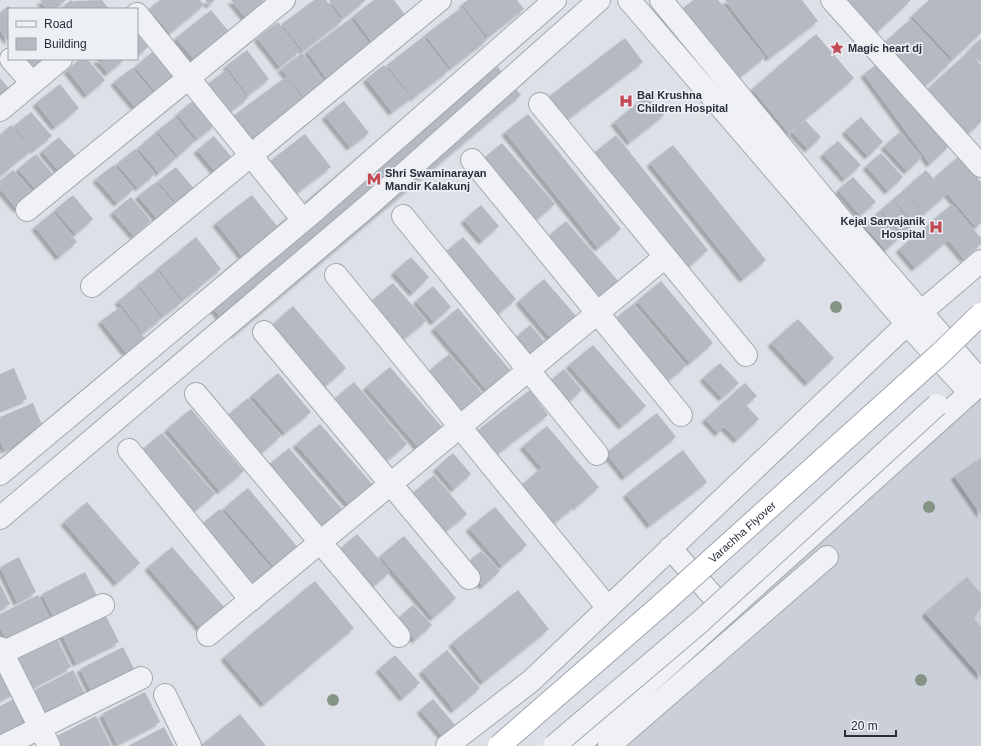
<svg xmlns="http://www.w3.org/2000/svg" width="981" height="746" font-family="Arial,sans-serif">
  <defs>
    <filter id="shadow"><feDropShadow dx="-3.5" dy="3.5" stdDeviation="1" flood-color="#0004"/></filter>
  </defs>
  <rect width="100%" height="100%" fill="#dde0e6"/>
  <path fill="#cbcfd7" d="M981,378v368h-424z"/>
  <path fill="#b5b9c2" filter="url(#shadow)" d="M40,0h26l-11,9h-8z
    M71,0l7,9h-18z
    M102,0l7,9h-30l-7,-8z
    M160,0h40l4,5 -34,28 -21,-24z
    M205,0h10l-6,5z
    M231,0h32l4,6 -19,15z
    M314,0h12l16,21 -39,30 -21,-27z
    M329,0h37l-23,18z
    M374,0h20l12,16 -34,26 -19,-26z
    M468,0h49l7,9 -36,28 -26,-33z
    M693,0h25l47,57 -29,23 -56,-69z
    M725,0h77l16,21 -49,37z
    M838,0h73l-39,37z
    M929,0h52v33l-28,26 -41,-43z
    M8,6l3,3h-2v33l-9,-11v-18z
    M462,7l25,33 -36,28 -26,-33z
    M211,10l20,24 -34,29 -21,-25z
    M350,19l21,27 -44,33 -20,-28z
    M911,19l40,43 -32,30 -41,-44z
    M278,22l22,29 -20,16 -23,-29z
    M137,34l11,13 -11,9z
    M816,34l38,44 -65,55 -37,-44z
    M423,37l26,33 -36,28 -26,-33z
    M625,38l18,24 -78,59 -18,-23z
    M981,38v25l-12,-13z
    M247,50l22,29 -21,16 -22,-29z
    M484,50l37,45 -286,240 -35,-43 42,-36 -26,-33 36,-28 25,31z
    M969,51l12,14v57l-20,18 -40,-45z
    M152,52l21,24 -18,15 -20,-24z
    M302,53l22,28 -20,16 -23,-28z
    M26,59h26l-15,13z
    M80,59h7l18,21 -18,15 -20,-25z
    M96,59h29l-17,14z
    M877,64l29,37 6,-4 37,49 -19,18 -66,-90z
    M384,65l27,33 -19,14 -26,-33z
    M132,68l21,25 -18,14 -21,-25z
    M226,70l22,28 -21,16 -22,-28z
    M286,77l20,26 -53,40 -20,-27z
    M0,78l13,15 -13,11z
    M60,84l19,24 -24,19 -19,-24z
    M647,95l17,20 -34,27 -16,-20z
    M194,100l21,25 -18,14 -20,-25z
    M344,101l25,32 -19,14 -25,-31z
    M31,112l21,24 -18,14 -20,-24z
    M528,114l93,115 -23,19 -93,-116z
    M175,117l20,24 -17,15 -21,-25z
    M861,117l22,25 -15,14 -23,-25z
    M805,120l16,17 -13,12 -16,-17z
    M11,125l21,25 -18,14 -14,-17v-12z
    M900,132l22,25 -15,14 -23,-25z
    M155,133l21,25 -17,15 -21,-25z
    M305,134l26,33 -37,28 -25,-33z
    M616,135l92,115 -22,19 -93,-115z
    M214,136l21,25 -17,14 -21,-25z
    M59,137l21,24 -17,15 -21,-25z
    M838,141l23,24 -16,14 -22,-25z
    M502,143l53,61 -24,20 -53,-61z
    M673,145l93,115 -23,19 -93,-116z
    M0,148l14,17 -14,11z
    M135,149l20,25 -17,14 -21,-24z
    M881,153l22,24 -15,14 -22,-25z
    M36,154l20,24 -17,15 -21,-24z
    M959,156l22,26v41l-5,4 -42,-49z
    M114,165l20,24 -17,14 -21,-24z
    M176,167l20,24 -17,15 -21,-25z
    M13,170l21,24 -17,15 -17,-20v-8z
    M926,170l21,24 -22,19 -20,-24z
    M853,177l23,25 -16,13 -22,-25z
    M156,182l20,24 -17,15 -21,-25z
    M904,190l20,24 -10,9 -21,-24z
    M73,195l20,24 -17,15 -21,-24z
    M131,197l20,24 -17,15 -21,-24z
    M892,200l21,25 -11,9 -21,-24z
    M952,204l29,34v6l-17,15 -16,-19 -33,28 -16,-19z
    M481,205l18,21 -17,15 -18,-21z
    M879,211l22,25 -15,14 -22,-25z
    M53,212l24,30 -18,15 -24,-30z
    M566,221l53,61 -23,20 -53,-61z
    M196,237l25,32 -19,15 -24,-32z
    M463,237l53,62 -24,20 -52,-62z
    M177,253l25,32 -19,15 -25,-32z
    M411,257l18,20 -16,16 -19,-21z
    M157,270l25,32 -19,14 -25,-32z
    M544,279l33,38 -26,22 -32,-38z
    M661,281l52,62 -23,20 -53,-62z
    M393,283l33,38 -26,21 -32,-38z
    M137,286l25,32 -19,15 -25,-32z
    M433,286l18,21 -17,15 -18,-21z
    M633,304l53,62 -24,20 -53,-62z
    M293,306l53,62 -23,20 -53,-61z
    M120,307l25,32 -19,14 -25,-32z
    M458,308l52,62 -23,20 -53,-62z
    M798,319l36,39 -26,25 -37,-40z
    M530,325l18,21 -16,14 -19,-20z
    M593,345l53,61 -24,20 -53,-61z
    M449,354l33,39 -26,21 -33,-38z
    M720,363l19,20 -17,15 -19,-20z
    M390,367l53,61 -24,20 -53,-61z
    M14,368l13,31 -27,11v-36z
    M564,369l18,21 -17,15 -18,-21z
    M278,373l33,39 -26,21 -33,-38z
    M354,382l53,62 -24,20 -53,-61z
    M745,383l12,13 -11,9 13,14 -22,21 -13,-13 -6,6 -13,-14z
    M530,390l18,25 -51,39 -19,-24z
    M248,398l33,38 -25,22 -33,-39z
    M33,403l12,29 -41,18 -4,-10v-23z
    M191,409l53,62 -24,20 -53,-62z
    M657,413l19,24 -51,40 -19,-24z
    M320,424l53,61 -24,20 -53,-61z
    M547,426l52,61 -23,20 -53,-61z
    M162,433l53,61 -24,20 -53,-61z
    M289,448l53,61 -24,21 -53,-62z
    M683,450l24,32 -57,43 -24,-31z
    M453,453l18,21 -17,15 -18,-21z
    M981,458v57l-27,-39z
    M541,468l33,39 -26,21 -32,-38z
    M434,475l33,39 -26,21 -33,-38z
    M248,488l52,62 -23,20 -53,-62z
    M87,502l53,61 -23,20 -53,-61z
    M495,507l32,38 -25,21 -33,-38z
    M220,509l53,61 -24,20 -53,-61z
    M357,534l33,38 -26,22 -32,-38z
    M404,536l52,62 -23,20 -53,-62z
    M172,547l53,61 -24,21 -53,-62z
    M481,551l19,20 -17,15 -18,-21z
    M19,557l17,35 -19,10 -17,-35z
    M85,572l15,30 -43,22 -15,-30z
    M967,577l14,17v13l-7,12 7,8v50l-56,-64z
    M315,581l39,47 -90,76 -40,-47z
    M0,584l10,20 -10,5z
    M518,590l31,39 -66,53 -31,-39z
    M38,595l15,30 -43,22 -10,-20v-13z
    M413,605l19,20 -17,15 -19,-20z
    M104,612l15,30 -43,21 -15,-30z
    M56,637l15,30 -42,22 -15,-30z
    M123,647l15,30 -43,22 -15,-30z
    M447,650l33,38 -26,22 -32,-39z
    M395,655l25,28 -17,15 -24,-29z
    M0,662l17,29 -17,9z
    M73,670l15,30 -42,22 -15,-30z
    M145,692l15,30 -43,22 -15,-30z
    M16,698l16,30 -32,16v-38z
    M433,699l24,28 -13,11 -24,-28z
    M240,714l26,32h-66z
    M96,716l15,30h-54l-4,-8z
    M164,727l10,19h-46z"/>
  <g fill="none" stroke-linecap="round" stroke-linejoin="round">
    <defs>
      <path id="minor" d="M629,0l278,324 54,59
        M661,0l178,217 133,154
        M832,0l149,166
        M137,14l166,206
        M11,59l21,24
        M540,104l206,251
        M0,110l61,-51
        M472,160l209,255
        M27,210l257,-210
        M403,216l194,238
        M336,275l272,333
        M92,286l348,-286
        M264,332l205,246
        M196,394l203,242
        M129,450l122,150
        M0,474l312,-261 243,-213
        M0,518l369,-313 230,-205
        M670,548l57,64
        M208,635l457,-378
        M0,648l49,98
        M0,654l103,-49
        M165,695l25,51
        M3,746l138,-68
        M447,746l84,-65 376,-357 74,-63
        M578,746l403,-363
        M609,746l218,-189"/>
    </defs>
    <use href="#minor" stroke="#a3a7af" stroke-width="24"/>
    <use href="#minor" stroke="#eff1f4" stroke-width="22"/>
    <defs>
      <path id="minor-bridge" d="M554,746l146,-124 237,-217"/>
      <g id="major-bridge">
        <path id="s1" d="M499,746l161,-140 281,-253 40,-39"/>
      </g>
    </defs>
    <use href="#minor-bridge" stroke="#a3a7af" stroke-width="24" stroke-linecap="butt"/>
    <use href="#major-bridge" stroke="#9da4b0" stroke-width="24" stroke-linecap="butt"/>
    <use href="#minor-bridge" stroke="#eff1f4" stroke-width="22"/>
    <use href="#major-bridge" stroke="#fff" stroke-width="22"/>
  </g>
  <g fill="#839485">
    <circle cx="836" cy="307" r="6"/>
    <circle cx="929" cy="507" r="6"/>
    <circle cx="921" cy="680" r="6"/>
    <circle cx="333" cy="700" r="6"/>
  </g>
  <defs>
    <symbol id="sight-bare" viewBox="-9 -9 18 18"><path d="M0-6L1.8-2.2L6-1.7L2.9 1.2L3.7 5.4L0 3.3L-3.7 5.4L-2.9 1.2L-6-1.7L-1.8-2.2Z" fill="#c24b56" stroke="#eceff3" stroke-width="2.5" paint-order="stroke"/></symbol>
    <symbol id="hospital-bare" viewBox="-9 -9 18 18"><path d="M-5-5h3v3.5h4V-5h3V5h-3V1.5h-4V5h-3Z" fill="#c24b56" stroke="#eceff3" stroke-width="2.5" paint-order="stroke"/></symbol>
    <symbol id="metro-bare" viewBox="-9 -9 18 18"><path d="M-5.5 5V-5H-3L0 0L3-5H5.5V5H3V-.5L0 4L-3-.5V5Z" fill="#c24b56" stroke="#eceff3" stroke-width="2.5" paint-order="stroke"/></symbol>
  </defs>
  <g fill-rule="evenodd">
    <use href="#sight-bare" x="827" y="38" width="20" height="20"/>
    <use href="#hospital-bare" x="616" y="91" width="20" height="20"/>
    <use href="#metro-bare" x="364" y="169" width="20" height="20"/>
    <use href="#hospital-bare" x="926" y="217" width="20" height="20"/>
  </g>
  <g text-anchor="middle" stroke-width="3.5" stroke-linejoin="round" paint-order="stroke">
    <g font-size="11" font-weight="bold" fill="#282e3b" stroke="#eceff3" text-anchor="start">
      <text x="848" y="52">Magic heart dj</text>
      <text x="637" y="99">Bal Krushna<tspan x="637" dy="13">Children Hospital</tspan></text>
      <text x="385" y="177">Shri Swaminarayan<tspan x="385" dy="13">Mandir Kalakunj</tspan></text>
      <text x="925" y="225" text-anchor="end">Kejal Sarvajanik<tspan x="925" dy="13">Hospital</tspan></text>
    </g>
    <g font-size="11" fill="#282e3b" stroke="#eceff3">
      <text dy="4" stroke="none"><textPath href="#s1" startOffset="324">Varachha Flyover</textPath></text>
    </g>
  </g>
  <rect x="8" y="8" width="130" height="52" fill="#eceff3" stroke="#9ea2a9"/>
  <rect x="16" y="21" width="20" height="6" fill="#eff1f4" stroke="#9ea2a9"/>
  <text x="44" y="28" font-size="12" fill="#282e3b">Road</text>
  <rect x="16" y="38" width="20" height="12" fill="#b5b9c2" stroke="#9ea2a9"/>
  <text x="44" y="48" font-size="12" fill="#282e3b">Building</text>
  <path d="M845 730v6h51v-6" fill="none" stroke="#282e3b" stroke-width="2"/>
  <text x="851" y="730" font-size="12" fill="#282e3b" stroke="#eceff3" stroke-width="3" paint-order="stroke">20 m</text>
</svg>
